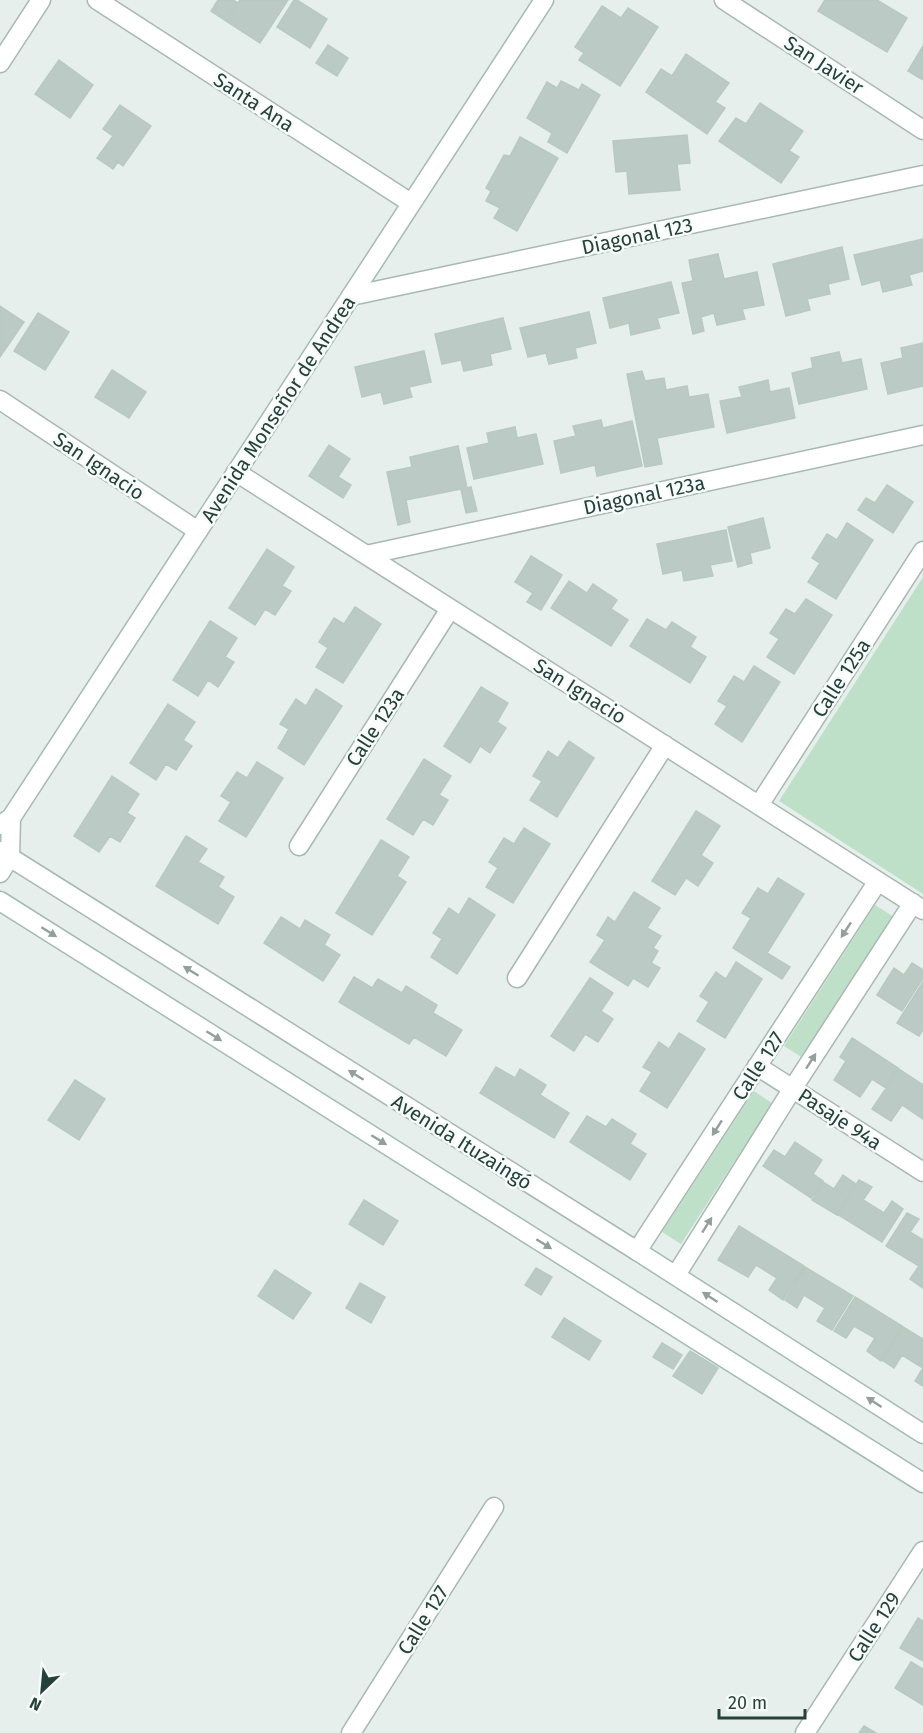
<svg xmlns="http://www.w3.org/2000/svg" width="923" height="1733" font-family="'Fira Sans',sans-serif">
  <rect width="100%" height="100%" fill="#e6efeb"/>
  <path fill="#bfe0c8" d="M923,577v317l-144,-93z
    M875,905l19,12 -91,141 -19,-12z
    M754,1091l18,12 -91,141 -19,-12z"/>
  <path fill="#bbcac4" stroke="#b8c9c2" stroke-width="1.5" d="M218,0h15l5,3 -12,18 -15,-10z
    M240,0h48l-28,43 -34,-22z
    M294,0h3l30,19 -17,29 -33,-21z
    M825,0h52l30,18 -20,34 -69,-41z
    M602,6l19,12 7,-10 30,19 -38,59 -41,-26 5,-7 -9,-6z
    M328,45l20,13 -11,18 -21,-13z
    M923,46v34l-15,-9z
    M686,54l43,29 -14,19 10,6 -18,26 -61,-42 15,-23 11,7z
    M59,60l34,25 -23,33 -35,-24z
    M561,81l18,9 3,-6 18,11 -33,58 -19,-11 4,-9 -25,-15 20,-36 10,6z
    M760,103l43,28 -14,20 10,6 -18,26 -62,-42 17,-23 10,6z
    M120,105l31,21 -28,40 -5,-4 -5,7 -16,-11 16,-22 -10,-7z
    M687,135l3,28 -13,1 3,26 -51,4 -2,-23 -11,1 -3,-31z
    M520,137l38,21 -41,73 -23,-13 6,-10 -14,-7 5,-10 -5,-3 18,-33 6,1z
    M923,239v32l-14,4 3,10 -29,7 -3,-12 -18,5 -8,-30z
    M842,247l7,32 -21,5 2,10 -23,5 3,11 -24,6 -13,-52z
    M718,254l6,25 33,-7 7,33 -22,4 3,10 -28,6 -3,-12 -13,4 3,14 -11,3 -11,-51 11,-2 -4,-21z
    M671,282l8,31 -22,5 3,10 -29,7 -2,-12 -19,5 -7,-30z
    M0,306l24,16 -24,35z
    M589,312l7,31 -21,5 2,10 -28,6 -3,-11 -18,4 -8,-29z
    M38,313l31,19 -24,38 -31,-19z
    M503,318l8,31 -21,5 2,11 -28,6 -3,-11 -19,4 -7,-30z
    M923,343v43l-35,8 -7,-31 22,-5 -2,-10z
    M424,351l7,31 -22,5 3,10 -28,7 -3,-12 -19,5 -7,-30z
    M839,352l3,11 19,-4 6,30 -68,15 -7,-31 21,-5 -2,-10z
    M112,370l34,22 -17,26 -34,-21z
    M642,371l3,10 19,-3 2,12 21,-4 2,11 19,-3 6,33 -57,11 5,26 -17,3 -18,-93z
    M768,380l2,12 19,-4 6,30 -68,15 -7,-32 22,-4 -3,-10z
    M601,420l2,8 29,-7 10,45 -45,10 -2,-11 -34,8 -7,-32 22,-5 -3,-10z
    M515,427l2,11 19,-4 7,30 -69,15 -7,-31 22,-5 -2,-10z
    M329,445l21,14 -12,18 13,8 -8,13 -34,-22z
    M458,446l9,42 4,-1 6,24 -11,2 -5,-24 -55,11 4,22 -12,3 -11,-53 25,-5 -2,-10z
    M887,485l26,17 -20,31 -35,-23 8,-12 9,5z
    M763,518l7,30 -20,5 2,10 -14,4 -10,-40z
    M847,523l26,17 -37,59 -28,-17 12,-19 -8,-5 15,-24 10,6z
    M726,530l6,31 -22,4 3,11 -29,5 -2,-11 -19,4 -6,-30z
    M267,549l27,18 -12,19 9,5 -16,24 -10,-6 -10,16 -26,-17z
    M531,556l31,19 -21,35 -14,-8 6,-9 -18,-11z
    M569,581l18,12 6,-9 24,16 -6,9 17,11 -17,26 -60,-38z
    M806,599l26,16 -38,59 -27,-17 12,-18 -9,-6 16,-24 9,5z
    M355,607l26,17 -38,59 -27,-16 12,-19 -9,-6 15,-24 10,6z
    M647,619l19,11 6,-8 24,15 -6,10 16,10 -16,26 -60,-37z
    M210,621l27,17 -12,19 9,5 -16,25 -10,-7 -10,16 -25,-16z
    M754,666l26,16 -38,60 -27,-18 12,-18 -9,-5 16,-25 10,6z
    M481,687l27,16 -11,19 9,6 -16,25 -10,-7 -10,17 -26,-17z
    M316,689l26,17 -38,59 -26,-17 11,-19 -9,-5 16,-25 10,7z
    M168,704l27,18 -12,18 9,6 -16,24 -10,-6 -10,16 -26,-17z
    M569,741l25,17 -37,59 -27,-17 12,-19 -9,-5 15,-25 10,7z
    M424,759l27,17 -12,19 9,5 -15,25 -10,-6 -10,16 -26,-16z
    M257,762l26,16 -37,59 -27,-16 12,-19 -10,-6 16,-24 10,6z
    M112,776l27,18 -12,19 8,5 -15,24 -10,-6 -11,16 -25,-16z
    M696,811l24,15 -19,29 12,8 -15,23 -12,-8 -11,17 -23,-14z
    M524,828l26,16 -37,59 -27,-16 12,-19 -9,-6 15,-24 10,6z
    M186,836l21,13 -9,13 26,15 -6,10 16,10 -16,27 -62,-38z
    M381,840l28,17 -12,19 9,6 -34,53 -36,-22z
    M778,878l26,16 -37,59 23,14 -8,12 -49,-31 18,-30 -9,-5 16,-25 10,6z
    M634,892l26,16 -13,20 14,8 -8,12 5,3 -7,12 9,5 -12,19 -15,-9 -5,8 -38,-24 15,-22 -8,-5 11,-18 7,5z
    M469,898l26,17 -38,59 -26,-17 11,-18 -9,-6 16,-25 10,7z
    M281,917l19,12 5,-9 25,15 -6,10 16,10 -17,26 -59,-38z
    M736,962l26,17 -37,59 -28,-17 12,-19 -9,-6 16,-24 10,7z
    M912,963l11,7v8l-21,33 -25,-16 17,-27 10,7z
    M354,977l18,11 6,-9 24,14 4,-7 31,19 -4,8 29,17 -16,26 -32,-19 -5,7 -70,-42z
    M590,978l23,15 -12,18 12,8 -15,23 -13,-8 -11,17 -23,-15z
    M923,982v48l-4,6 -22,-13z
    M679,1033l26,16 -38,59 -27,-17 12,-19 -9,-5 16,-25 10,7z
    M852,1038l46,30 -12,20 -14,-9 -12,18 -26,-17 12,-19 -6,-4z
    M496,1067l19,11 5,-9 26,16 -6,10 29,18 -15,25 -74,-45z
    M899,1069l24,16v34l-21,-14 -11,16 -19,-12z
    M75,1080l30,19 -26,41 -31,-20z
    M587,1116l19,11 6,-8 24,15 -6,10 16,10 -16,26 -60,-38z
    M795,1142l27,18 -9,14 10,7 -12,17 -48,-32 11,-16 11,7z
    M843,1175l13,9 -19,31 -25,-15 11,-18 11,7z
    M859,1180l13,7 -9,13 21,13 8,-12 11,8 -21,33 -45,-28z
    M364,1200l34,21 -15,24 -34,-21z
    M907,1213l12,6 -9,13 13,8v48l-13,-9 9,-13 -33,-20z
    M739,1226l65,40 -21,34 -14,-10 8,-12 -21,-13 -8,12 -30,-17z
    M805,1267l48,29 -21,34 -15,-9 8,-13 -21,-13 -7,13 -12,-8z
    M536,1268l16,9 -11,18 -16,-10z
    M275,1270l36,23 -18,26 -35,-23z
    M360,1283l25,14 -14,26 -25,-15z
    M855,1297l47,29 -21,35 -14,-10 8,-13 -21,-12 -8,12 -12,-7z
    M564,1318l37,23 -12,19 -37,-23z
    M903,1327l20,12v47l-8,-5 8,-13 -21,-13 -8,13 -12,-8z
    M662,1343l20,12 -9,14 -20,-12z
    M690,1351l28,17 -16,26 -29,-18z
    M918,1618l5,3v40l-23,-13z
    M911,1662l12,7v36l-28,-17z
    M864,1726l12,7h-17z"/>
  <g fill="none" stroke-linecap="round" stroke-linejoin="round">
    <defs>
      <path id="minor" d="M97,0l314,203
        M724,0l199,130
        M0,63l41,-63
        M351,296l572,-121
        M0,400l198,131
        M236,472l687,438
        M366,555l557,-120
        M759,805l164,-254
        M299,846l151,-237
        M517,978l148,-233
        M757,1066l166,106
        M637,1251l241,-370
        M676,1275l117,-187 120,-185
        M351,1733l143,-226
        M805,1733l118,-182"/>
      <path id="tertiary" d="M0,851l637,400"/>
      <path id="secondary" d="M0,825l11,-7 533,-818
        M0,873l10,-16 1,-39
        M0,901l923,582
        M637,1251l286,183"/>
    </defs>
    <use href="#minor" stroke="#a8b8b2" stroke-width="21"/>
    <use href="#tertiary" stroke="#a8b8b2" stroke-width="21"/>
    <use href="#secondary" stroke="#a4bbb3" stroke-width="21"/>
    <use href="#minor" stroke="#fff" stroke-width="18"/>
    <use href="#tertiary" stroke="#fff" stroke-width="18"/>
    <use href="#secondary" stroke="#fff" stroke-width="18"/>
  </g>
  <defs><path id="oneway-solid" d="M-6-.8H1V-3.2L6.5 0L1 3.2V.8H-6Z" transform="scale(1.5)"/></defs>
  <g fill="#92a09c">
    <use href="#oneway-solid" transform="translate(846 930) rotate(123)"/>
    <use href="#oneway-solid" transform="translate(49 932) rotate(32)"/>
    <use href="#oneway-solid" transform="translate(191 971) rotate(-148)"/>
    <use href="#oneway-solid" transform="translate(214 1036) rotate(32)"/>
    <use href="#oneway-solid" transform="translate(811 1061) rotate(-57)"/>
    <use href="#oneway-solid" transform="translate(356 1075) rotate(-148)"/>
    <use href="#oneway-solid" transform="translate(717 1128) rotate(123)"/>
    <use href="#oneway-solid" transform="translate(379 1140) rotate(32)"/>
    <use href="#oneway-solid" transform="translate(707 1225) rotate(-58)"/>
    <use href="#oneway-solid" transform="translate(544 1244) rotate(32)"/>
    <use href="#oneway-solid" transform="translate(710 1297) rotate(-147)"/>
    <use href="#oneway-solid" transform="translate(874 1402) rotate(-147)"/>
  </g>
  <g text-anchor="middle" stroke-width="5" stroke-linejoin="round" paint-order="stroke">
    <g font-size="20" fill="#24423a" stroke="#f7fbf9">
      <text transform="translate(824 65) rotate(33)" y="7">San Javier</text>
      <text transform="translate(254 102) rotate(33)" y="7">Santa Ana</text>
      <text transform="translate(637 236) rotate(-12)" y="7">Diagonal 123</text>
      <text transform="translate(278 409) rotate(-57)" y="7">Avenida Monseñor de Andrea</text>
      <text transform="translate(99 466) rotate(34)" y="7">San Ignacio</text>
      <text transform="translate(644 495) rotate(-12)" y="7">Diagonal 123a</text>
      <text transform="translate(841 678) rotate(-57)" y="7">Calle 125a</text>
      <text transform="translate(580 691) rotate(32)" y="7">San Ignacio</text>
      <text transform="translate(375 727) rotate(-57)" y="7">Calle 123a</text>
      <text transform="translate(758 1066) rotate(-57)" y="7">Calle 127</text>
      <text transform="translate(840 1119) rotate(33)" y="7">Pasaje 94a</text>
      <text transform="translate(462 1142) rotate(32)" y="7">Avenida Ituzaingó</text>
      <text transform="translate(423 1620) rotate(-58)" y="7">Calle 127</text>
      <text transform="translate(874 1627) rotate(-57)" y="7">Calle 129</text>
    </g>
  </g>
  <g transform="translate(42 1691) rotate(206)" stroke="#f7fbf9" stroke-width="4.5" paint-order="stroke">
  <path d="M0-4.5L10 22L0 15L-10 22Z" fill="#24423a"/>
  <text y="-9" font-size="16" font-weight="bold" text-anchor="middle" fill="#24423a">N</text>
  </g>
  <path d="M719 1709v9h86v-9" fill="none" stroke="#24423a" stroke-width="3"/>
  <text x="728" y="1709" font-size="18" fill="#24423a" stroke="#f7fbf9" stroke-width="4.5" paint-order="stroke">20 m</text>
</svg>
